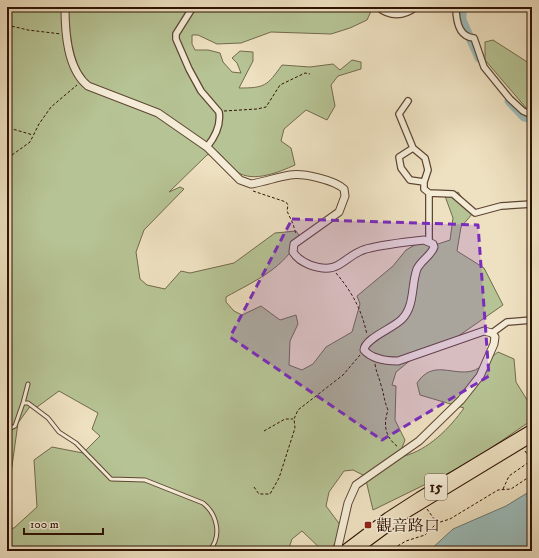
<svg xmlns="http://www.w3.org/2000/svg" width="539" height="558" font-family="'IM FELL DW Pica','Noto Serif TC',serif">
  <rect width="100%" height="100%" fill="#eee1c1"/>
  <filter id="stains"><feTurbulence type="fractalNoise" baseFrequency=".005" numOctaves="4"/><feColorMatrix values="0 0 0 0 .2 0 0 0 0 .09 0 0 0 0 .02 0 0 0 .5 -.17"/></filter>
  <radialGradient id="worn" r=".72"><stop offset=".6" stop-color="#630" stop-opacity="0"/><stop offset="1" stop-color="#630" stop-opacity=".3"/></radialGradient>
  <path fill="#b6c394" stroke="#726a4c" d="M7,7h366l-6,13 -17,8 -19,6 -60,-2 -30,11 -24,1 -19,-9h-6v9l3,6h13l12,3 3,9 9,10 9,1 -4,-10 -5,-5 8,-7 13,1v9l-14,27c26,0 28,-2 43,-23l28,2 23,-3 7,6 12,-10 9,2v7l-23,7 -7,9 4,21 -8,14 -21,-10 -22,19 -3,12 10,7 4,17c-16,7 -41,18 -58,7 -7,-4 -13,-14 -19,-20l-11,3 -38,37 11,-5 4,2 -40,41 -8,22 4,27 7,6 18,4 16,-18 9,2 44,-10 41,-30 21,-2 4,6c-16,32 -44,43 -74,60v5l8,9 8,4 19,-9 19,14 16,-5 2,9 -8,17 -1,24 13,5 11,-6 13,-17 26,-15 8,-28 -3,-8 36,-30 13,-16 16,-9 13,4 15,-5 3,-22 -8,-22 13,-4 15,21 -12,14 -4,24 27,17 19,37 -46,32 -34,13 -27,22 -4,13 4,1 -1,34 10,20 -5,13 4,3c24,-6 46,-28 60,-48l-44,-13 -3,-12c16,-24 35,-7 55,-12 9,-2 19,-14 26,-19l16,7 2,23 16,26v12l-63,43 -96,47 -8,-34 -12,-6 -9,1 -15,21 -3,14 18,24 -13,19 -8,2 -21,-20 -10,8 -4,12h-281v-22l7,-1 23,-21 -3,-47 18,-13 31,6 17,-17 -8,-7 6,-16 -39,-22 -22,16 -6,-2 -13,18 -11,79z
    M493,40l39,25v47l-5,-3 -42,-49v-18z"/>
  <path fill="#9bbcba" stroke="#707871" d="M532,490v61h-103l24,-22 53,-23z"/>
  <g fill="none" stroke-linecap="round" stroke-linejoin="round">
    <path stroke="#9bbcba" stroke-width="9" d="M386,7l2,3 14,-1 4,-2
      M462,7v13l17,38
      M509,101l15,16 8,1"/>
    <defs>
      <path id="service" d="M23,403l5,-19
        M7,430l8,-4 8,-23h5l20,15 11,14 17,11 35,36 34,1 58,23c15,12 19,34 6,48"/>
      <path id="minor" d="M193,7l-17,27v5l13,30 12,22 18,21c2,12 -4,25 -12,35
        M378,7c11,10 26,10 38,0
        M456,7c0,13 2,30 18,31l10,29 26,32 13,12 9,4
        M408,101l-9,13 14,34 12,10 3,12 -4,12v7l5,4
        M413,148l-14,9 2,11 9,12 14,2
        M429,241v-48l24,1 22,19 26,-7 31,-2
        M492,333l15,-11 25,-2"/>
      <path id="tertiary" d="M65,7c0,25 2,62 23,79l70,27 49,34 33,33 11,4c13,-2 26,-7 39,-9 14,-2 44,5 54,14l1,7 -6,16 -45,32 -1,8c4,7 10,10 17,13 31,11 32,-9 56,-16 19,-5 39,-7 58,-9l9,4 1,3c-3,9 -13,13 -17,22 -6,16 -2,37 -15,50 -8,9 -37,19 -38,31 8,9 22,11 34,11l86,-30 8,2 3,4 -1,7 -14,32 -19,24 -42,41 -63,44 -8,18 -11,48"/>
      <path id="primary" d="M343,551l45,-34 31,-20 113,-68
        M355,551l50,-37 127,-77"/>
    </defs>
    <use href="#service" stroke="#5f4633" stroke-width="5"/>
    <use href="#minor" stroke="#5f4633" stroke-width="8"/>
    <use href="#tertiary" stroke="#5f4633" stroke-width="9"/>
    <use href="#primary" stroke="#2f1204" stroke-width="11"/>
    <path stroke="#2f1204" stroke-width="1" stroke-dasharray="3 2" stroke-linecap="butt" d="M7,25l21,5 33,4
      M224,111l33,-2 9,-2 14,-22 25,-12 5,1
      M9,128l24,7
      M12,155l18,-13 9,-18 12,-17 26,-22
      M253,191l33,11 2,3 -1,6 6,13 3,10
      M336,273c16,19 26,37 31,62
      M375,364c1,8 4,13 6,21 3,9 3,16 7,25 -5,15 -3,27 10,37
      M264,431l21,-12h8
      M525,451l6,9
      M254,487l5,7h11l9,-16 16,-50 -1,-9 4,-9 45,-35 17,-20
      M503,489l6,-13 23,-16
      M427,509l10,14
      M389,551l17,-10 19,-6 12,-12 13,-4 48,-29 13,-1 21,-14"/>
    <use href="#service" stroke="#f4ecd7" stroke-width="3"/>
    <use href="#minor" stroke="#f4ecd7" stroke-width="5.5"/>
    <use href="#tertiary" stroke="#f4ecd7" stroke-width="7"/>
    <use href="#primary" stroke="#eee1c1" stroke-width="9"/>
  </g>
  <path fill="#7b2cbf" fill-opacity="0.2" stroke="#7b2cbf" stroke-width="3" stroke-dasharray="8 5" stroke-linejoin="round" d="M292,219l186,6 11,151 -107,64 -152,-103z"/>
  <rect fill="#8f2418" stroke="#f4ecd7" stroke-width="1.5" x="364" y="521" width="8" height="8" rx="2"/>
  <g text-anchor="middle" stroke-width="3" stroke-linejoin="round" paint-order="stroke">
    <rect fill="#f4ecd7" stroke="#6a5343" stroke-width="1" x="425" y="474" width="22" height="26" rx="3"/>
    <g font-size="15" font-weight="bold" fill="#2f1204">
      <text x="436" y="492">15</text>
    </g>
    <g font-size="16" fill="#2f1204" stroke="#f4ecd7" text-anchor="start">
      <text x="376" y="531">觀音路口</text>
    </g>
  </g>
  <rect width="539" height="558" fill="none" stroke="#eee1c1" stroke-width="24"/>
  <rect x="8" y="8" width="523" height="542" fill="none" stroke="#2f1204" stroke-width="2"/>
  <rect x="12" y="12" width="515" height="534" fill="none" stroke="#2f1204"/>
  <path d="M24 528v6h79v-6" fill="none" stroke="#2f1204" stroke-width="2"/>
  <text x="30" y="528" font-size="12" fill="#2f1204" stroke="#f4ecd7" stroke-width="3" paint-order="stroke">100 m</text>
  <rect width="100%" height="100%" filter="url(#stains)"/>
  <rect width="100%" height="100%" fill="url(#worn)"/>
</svg>
